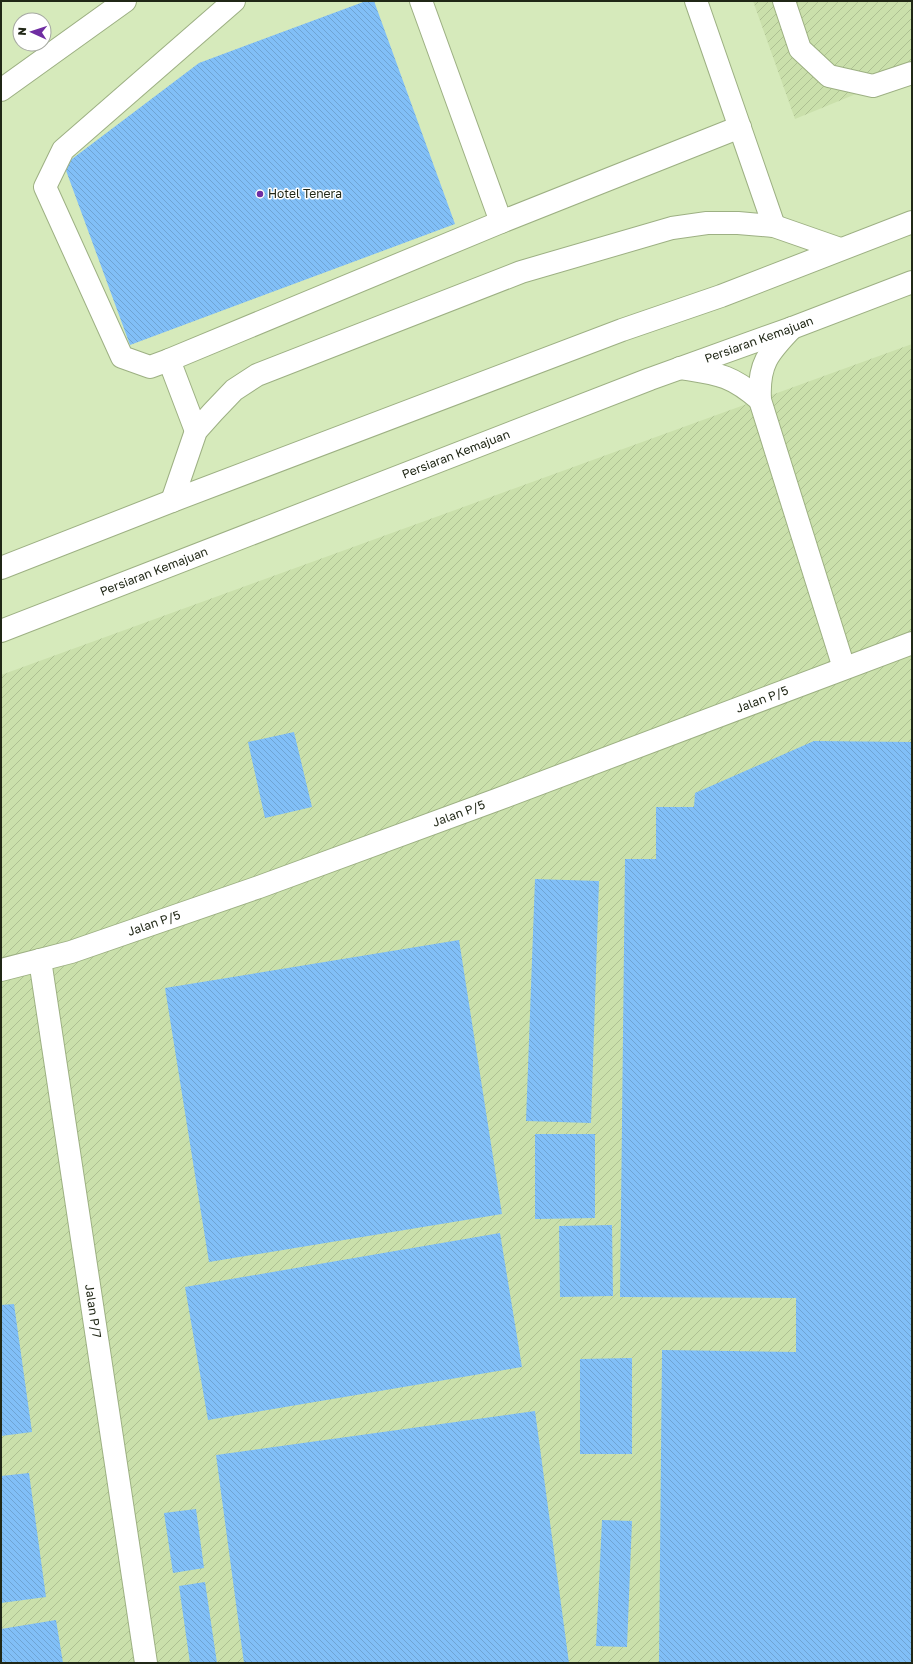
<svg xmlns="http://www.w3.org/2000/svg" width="913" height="1664" font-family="'Golos Text',sans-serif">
  <defs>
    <pattern id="industrial-furrows" width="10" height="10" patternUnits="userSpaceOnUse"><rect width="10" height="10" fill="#cae0ab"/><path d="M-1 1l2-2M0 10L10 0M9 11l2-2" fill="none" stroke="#adc092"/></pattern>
    <pattern id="building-back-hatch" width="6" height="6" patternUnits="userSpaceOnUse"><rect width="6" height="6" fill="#81bff7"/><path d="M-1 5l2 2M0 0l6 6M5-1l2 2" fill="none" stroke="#6fa4d3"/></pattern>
  </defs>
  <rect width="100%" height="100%" fill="#d6eabb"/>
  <path fill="url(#industrial-furrows)" d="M753,1h159v70l-117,48z
    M912,344v1319h-911v-988z"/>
  <path fill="url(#building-back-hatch)" d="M366,1h8l81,223 -325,121 -66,-180 135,-102z
    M294,732l18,75 -47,11 -17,-76z
    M814,741l98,1v921h-253l3,-313 134,2v-54l-176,-1 5,-438h31v-52h38l1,-14z
    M535,879l64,2 -8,242 -65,-2z
    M459,940l43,274 -293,48 -44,-274z
    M535,1134h60v84l-60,1z
    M612,1225l1,71 -53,1 -1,-71z
    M500,1233l22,134 -314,53 -23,-133z
    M14,1304l18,128 -31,4v-131z
    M632,1358v96h-52v-95z
    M535,1411l34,252h-325l-28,-208z
    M29,1473l17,124 -45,6v-127z
    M196,1509l8,59 -31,5 -9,-60z
    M602,1520l30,1 -5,126 -31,-1z
    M205,1582l12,81h-27l-11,-77z
    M56,1620l7,43h-62v-34z"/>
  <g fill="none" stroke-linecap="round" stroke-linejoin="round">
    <defs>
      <g id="minor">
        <path d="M421,1l80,221"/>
        <path d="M696,1l78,225"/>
        <path d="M784,1l16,48 29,27 44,10 39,-13"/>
        <path d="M1,90l124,-89"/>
        <path d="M792,328c-24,25 -34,36 -32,72l84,268"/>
        <path d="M169,360l-19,7 -28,-10 -77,-170 18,-37 171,-149"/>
        <path d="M680,368c37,6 50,6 80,32"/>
        <path d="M196,431l-27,-71 332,-138 239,-95"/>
        <path d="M172,501l24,-70 17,-19 21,-22 23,-15 264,-103 151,-44 35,-5h31l36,3 66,23"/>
        <path id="s1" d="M40,960l106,703"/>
        <path id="s2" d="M1,970l70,-18 188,-65 237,-87 416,-157"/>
      </g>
      <g id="major">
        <path d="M1,568l171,-67 450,-171 99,-34 191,-74"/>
        <path id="s3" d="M1,631l649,-252 142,-51 120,-46"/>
      </g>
    </defs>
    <use href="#minor" stroke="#9db083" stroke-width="24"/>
    <use href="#major" stroke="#9db083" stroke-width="24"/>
    <use href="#minor" stroke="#fff" stroke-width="22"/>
    <use href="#major" stroke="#fff" stroke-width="22"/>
  </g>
  <circle fill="#6f2da2" stroke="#fff" stroke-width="1.5" cx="260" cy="194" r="4"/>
  <g text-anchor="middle" stroke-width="3" stroke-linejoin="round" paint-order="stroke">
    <g font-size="12" fill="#202716" stroke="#fff" text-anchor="start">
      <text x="268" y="198">Hotel Tenera</text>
    </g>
    <g font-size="12" fill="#202716" stroke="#fff">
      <text dy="4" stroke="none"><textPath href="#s3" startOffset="812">Persiaran Kemajuan</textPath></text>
      <text dy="4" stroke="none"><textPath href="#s3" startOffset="488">Persiaran Kemajuan</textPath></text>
      <text dy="4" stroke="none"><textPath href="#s3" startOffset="164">Persiaran Kemajuan</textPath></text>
      <text dy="4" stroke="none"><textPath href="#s2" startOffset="808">Jalan P/5</textPath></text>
      <text dy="4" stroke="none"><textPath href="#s2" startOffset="484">Jalan P/5</textPath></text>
      <text dy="4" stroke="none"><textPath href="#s2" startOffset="160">Jalan P/5</textPath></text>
      <text dy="4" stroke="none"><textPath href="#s1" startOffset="355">Jalan P/7</textPath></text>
    </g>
  </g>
  <rect width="913" height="1664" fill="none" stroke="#202716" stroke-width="4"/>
  <g transform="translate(32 32) rotate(273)"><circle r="19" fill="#ffffff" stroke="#a6a9a2"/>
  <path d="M0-3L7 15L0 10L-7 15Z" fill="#6f2da2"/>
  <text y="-6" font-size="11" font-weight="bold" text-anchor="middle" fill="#202716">N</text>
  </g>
</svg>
